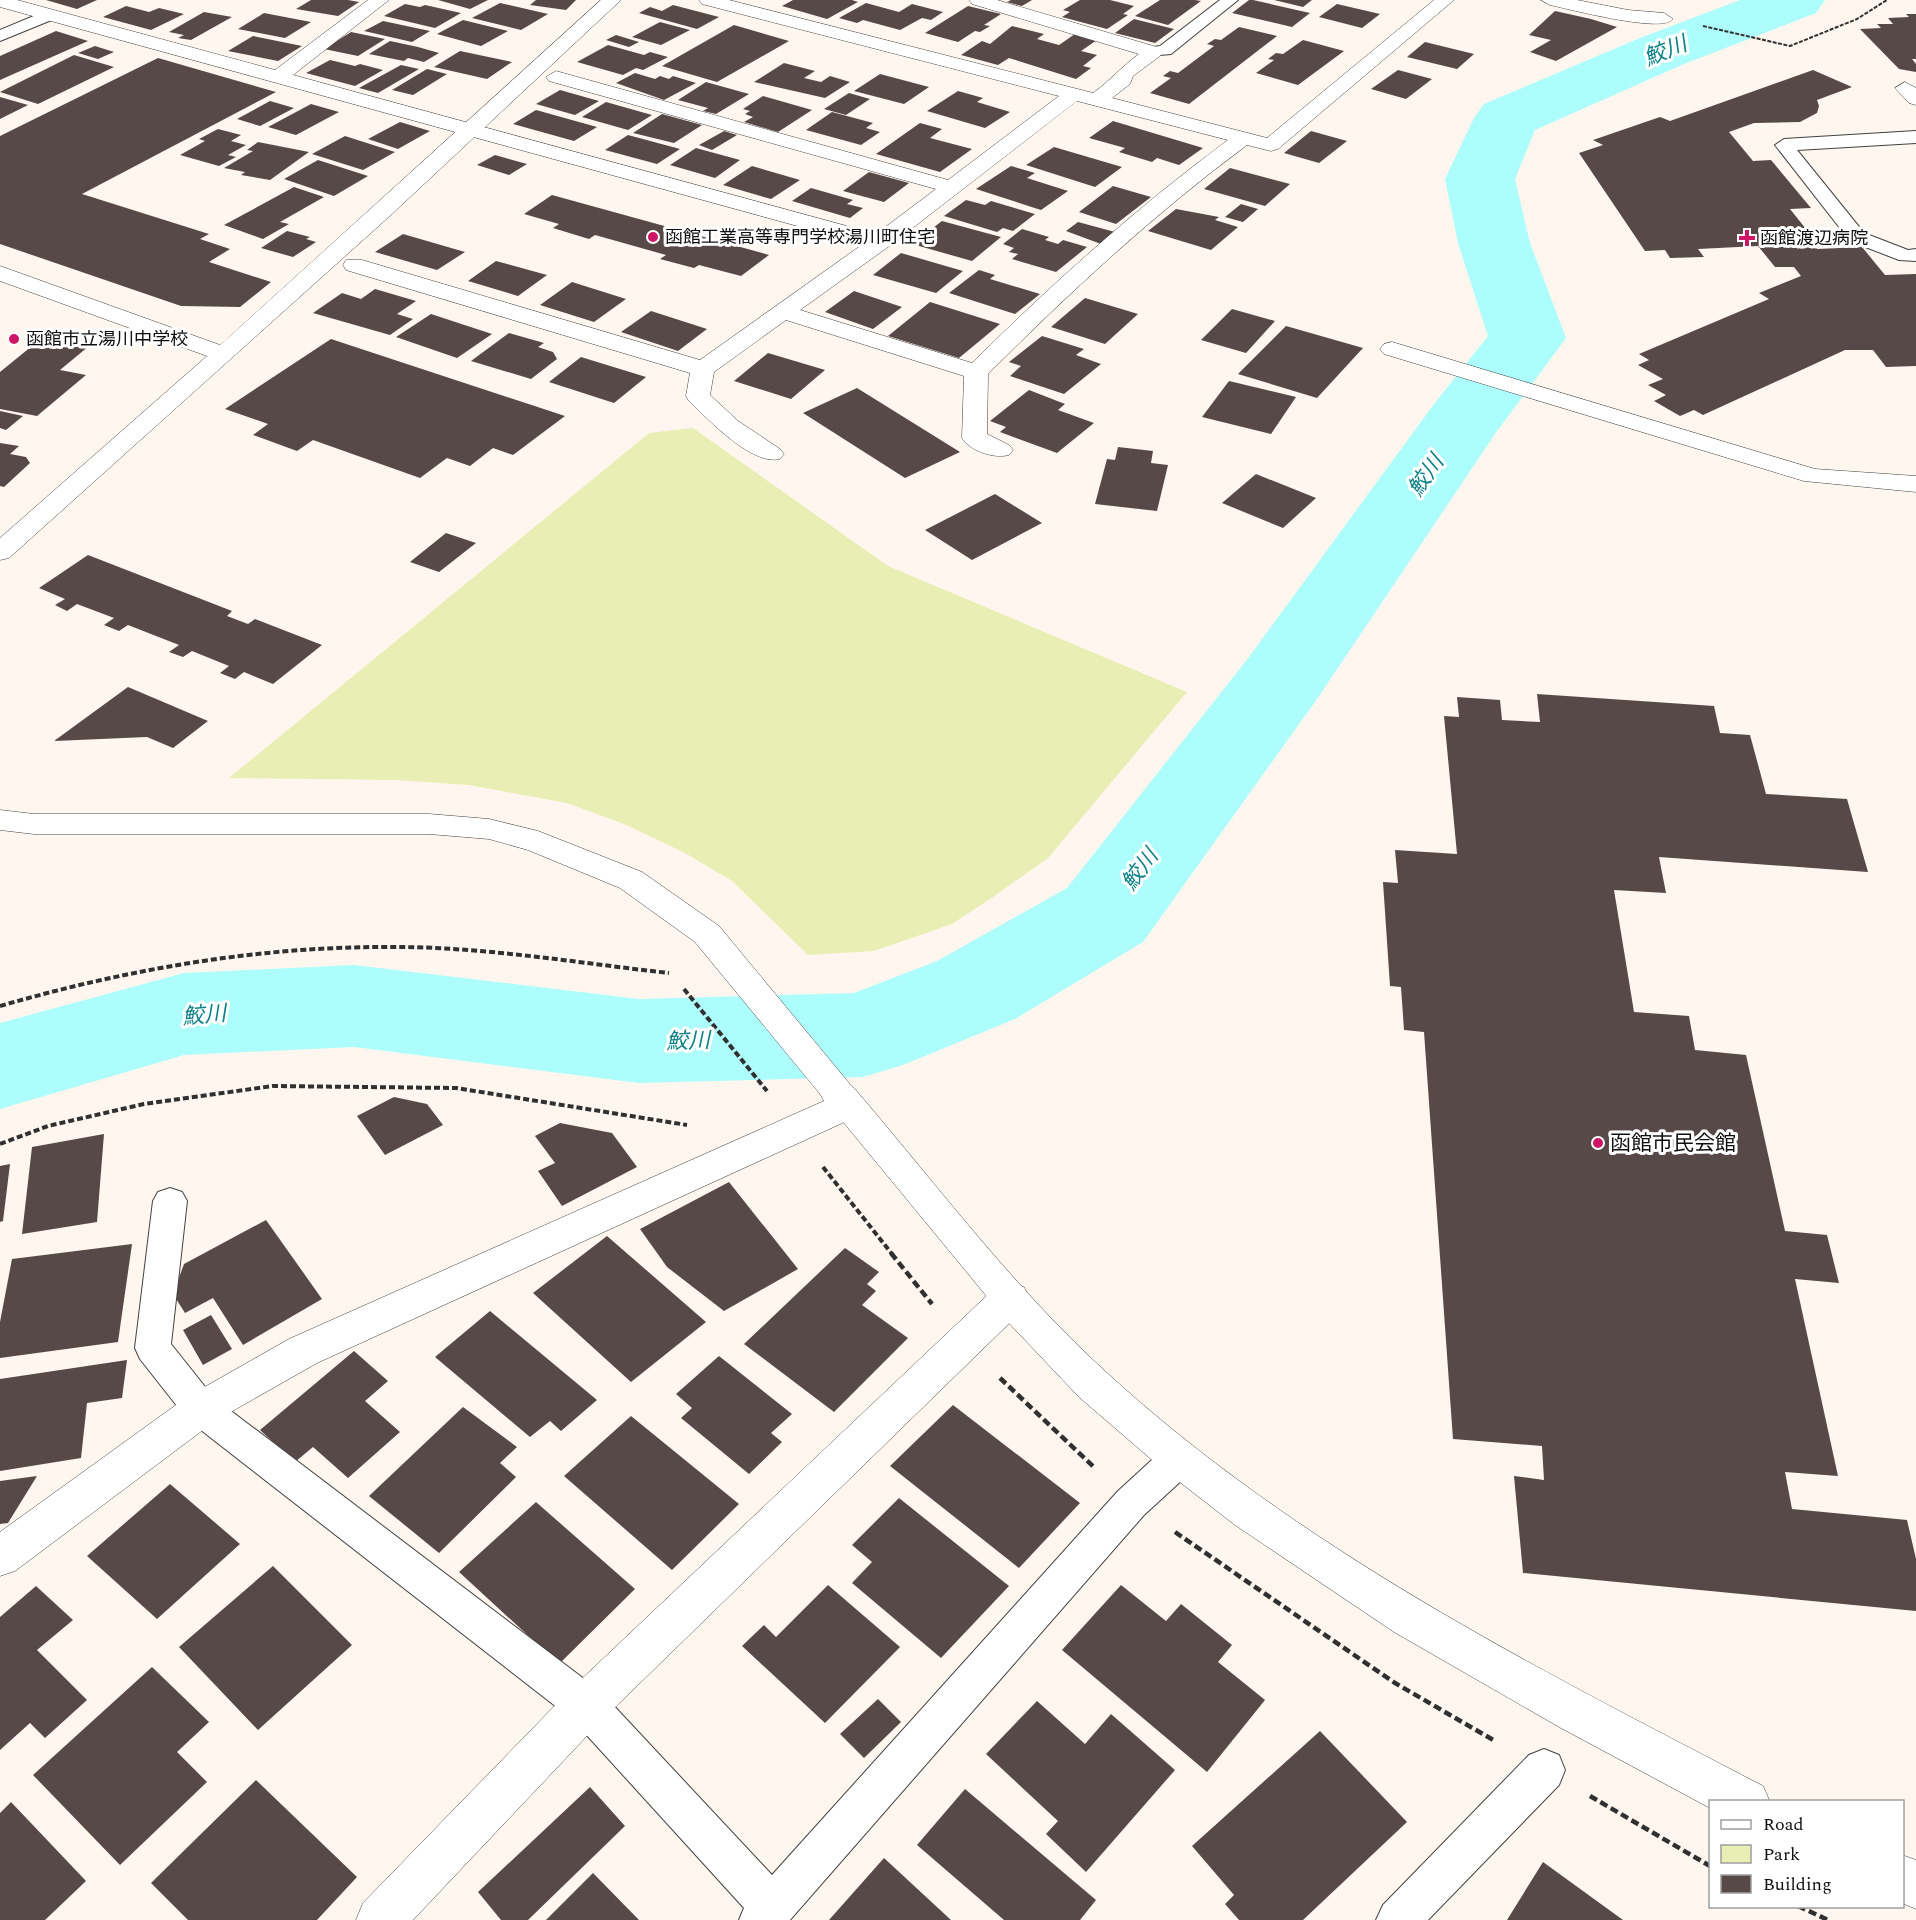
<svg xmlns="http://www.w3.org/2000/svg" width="1916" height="1920" font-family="Spectral,'Noto Sans JP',serif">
  <rect width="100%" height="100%" fill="#fff6ef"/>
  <path fill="#e9efb4" d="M693,428l195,138 299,126 -139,166 -55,39 -41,27 -78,27 -66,4 -76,-74 -47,-28 -61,-29 -57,-21 -98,-18 -74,-5 -166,-2 420,-345z"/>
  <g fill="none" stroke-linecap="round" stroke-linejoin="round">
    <path fill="#adfdfc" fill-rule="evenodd" d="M1740,0h85l-9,13 -132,51 -149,66 -20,49 15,64 36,95 -71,96 -178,265 -174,243 -128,77 -112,46 -40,12 -224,6 -285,-36 -170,8 -184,54v-86l184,-50 170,-8 285,34 215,-6 83,-32 130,-73 182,-231 185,-253 54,-68 -30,-93 -13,-64 29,-61 10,-14 156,-66z"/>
  </g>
  <path fill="#584949" d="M46,0h51l-20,9z
    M311,0h37l11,2 -21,14 -42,-7z
    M438,0h50l-18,9z
    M536,0h40l-10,10 -36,-5z
    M793,0h59l6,2 -31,17 -45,-13z
    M1011,0h21l-10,6 -15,-4z
    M1080,0h30l24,6 -11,8 5,1 -21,14 -45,-12 8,-5 -7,-2z
    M1160,0h35l6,1 -33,24 -33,-9z
    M1249,0h4l57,13 -18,14 -60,-14z
    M1274,0h38l-9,7z
    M500,3l48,11 -27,16 -49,-12z
    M866,3l33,9 13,-8 31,8 -12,8 -9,-2 -22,12 -37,-10 -6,3 -18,-5z
    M405,4l15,3 5,-2 36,8 -26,15 -51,-12z
    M1337,4l43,10 -18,14 -43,-11z
    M673,5l46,12 -22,12 -58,-16 11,-6 12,4z
    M126,6l23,6 10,-4 25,6 -33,16 -48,-13z
    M968,6l33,8 -17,11 6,1 -10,6 -5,-1 -17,11 -33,-9z
    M1555,11l36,8 26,8 -61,34 -26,-9 21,-12 -22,-5z
    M204,12l28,5 -41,23 -13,-2 6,-3 -15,-3z
    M264,13l47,9 -26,16 -47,-9z
    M1906,14h10v45h-4l4,5v8l-17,-3 -39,-40 21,-1 -4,-4h16l-5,-6 21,-1z
    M1134,19l40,10 -19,14 -40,-10z
    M463,20l45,11 -27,15 -44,-12z
    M383,21l47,10 -18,11 -48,-11z
    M660,22l30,8 -29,15 -29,-8z
    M734,25l55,16 -72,41 -55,-16z
    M1012,26l32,8 -7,5 22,6 16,-11 22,6 -16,11 16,4 -14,11 8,2 -15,11 -67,-21 -11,7 -37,-10 21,-14 8,3z
    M1239,27l38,9 -88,68 -39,-11 21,-15 -8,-2 7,-5 8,2 36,-27 -7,-2 8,-5 6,1z
    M56,31l32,10 -88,39v-24z
    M351,32l34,7 -27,17 -34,-7z
    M616,35l23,7 -10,5 -23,-7z
    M253,36l49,10 -24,15 -50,-10z
    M1303,40l41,11 -46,34 -42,-12 18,-13 -6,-1 8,-6 7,1z
    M390,41l28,6 21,6 -15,9 -16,-4 -4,3 -35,-7z
    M1425,42l49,12 -17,15 -50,-12z
    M608,45l36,10 6,-3 18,5 -25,13 -7,-2 -13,7 -46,-13z
    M95,46l19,6 -16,7 -20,-6z
    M460,51l52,11 -25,17 -53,-12z
    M74,55l40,12 -76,37 -38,-12z
    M158,58l118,34 -194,102 127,40 -9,5 30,10 -21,13 62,20 -31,25 -59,-1 -181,-62v-108z
    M330,60l25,6 5,-2 23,6 -28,16 -49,-13z
    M784,63l31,8 -11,7 17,4 9,-6 20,6 -25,16 -71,-16z
    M401,65l18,4 -41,24 -19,-5z
    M427,69l20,5 -34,21 -21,-5z
    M1398,70l34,9 -26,20 -35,-10z
    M1813,70l39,17 -35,13 2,6 -2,7 -17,9 -46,1 -25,9 24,29 18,-1 40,48 -21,1 28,35h-5l4,5 45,-2 23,28 31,-1v92l-30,1 -13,-17h-28l-142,65 -9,-5 -14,6 -26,-15 12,-6 -18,-10 15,-6 -25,-14 11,-5 -10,-6 130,-55 -10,-6 42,-17 -7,-9h-19l-17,-21 -60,3 6,8 -34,1 -5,-8 -20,1 -66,-98 24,-8 -10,-5 67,-23 10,4z
    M635,73l20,6 5,-3 9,3 4,-3 23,7 -32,17 -48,-17z
    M880,74l49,13 -25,17 -50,-13z
    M706,82l43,12 -33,20 -13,-3 5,-3 -30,-8z
    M560,90l39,11 -24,14 -39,-11z
    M958,91l25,7 -6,4 33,10 -25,16 -58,-17z
    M849,93l21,6 -24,16 -22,-6z
    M763,96l49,14 -34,22 -34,-10 9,-5 -8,-3 5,-3 -7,-2z
    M0,97l28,8 -28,14z
    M270,101l24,7 -34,18 -23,-7z
    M606,102l46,13 -24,15 -46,-13z
    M311,104l28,8 -43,23 -28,-8z
    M536,110l61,17 -23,14 -61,-17z
    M832,112l41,11 -7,5 14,4 -19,13 -55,-15z
    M662,114l40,11 -28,18 -41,-10z
    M1113,121l90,27 -24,17 -22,-7 -5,4 -33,-10 6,-4 -36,-10z
    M400,122l30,9 -32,18 -30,-10z
    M920,123l22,6 -12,9 42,11 -32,23 -64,-18z
    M218,129l23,6 -10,6 15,4 -18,10 8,2 -17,9 -39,-11 25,-14 -6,-2z
    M724,131l13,4 -25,15 -13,-5z
    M1311,131l36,10 -28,22 -35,-10z
    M628,135l52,14 -23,15 -52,-14z
    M345,136l50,16 -32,18 -51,-16z
    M258,142l51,10 -39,28 -29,-5 4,-3 -21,-4 29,-17 -6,-1z
    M1054,147l68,20 -27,20 -69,-22z
    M696,148l44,12 -25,18 -45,-13z
    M495,155l32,9 -18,11 -32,-10z
    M318,160l50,16 -34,20 -50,-17z
    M752,166l48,14 -29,19 -48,-14z
    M1011,166l24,7 -8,5 41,13 -27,19 -65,-21z
    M1230,168l60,16 -25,22 -61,-17z
    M869,172l40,11 -25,19 -41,-11z
    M1113,186l38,11 -35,27 -37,-12z
    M294,187l30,10 -44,25 9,2 -26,15 -39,-14z
    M811,188l42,12 -6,4 16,4 -13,10 -58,-17z
    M552,195l217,60 -28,21 -42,-11 -5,3 -34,-9 6,-4 -71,-20 -6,4 -36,-11 6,-4 -35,-10z
    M966,200l19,5 6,-4 44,13 -22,17 -10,-3 -6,4 -53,-16z
    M1241,204l17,5 -15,13 -18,-5z
    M1176,209l43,8 -4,3 23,7 -27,23 -63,-19z
    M942,221l59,16 -29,24 -60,-17z
    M1078,222l37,10 -14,12 -35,-13z
    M1022,229l27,8 -4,3 13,4 5,-4 24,7 -31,25 -44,-13 6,-5 -9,-2 5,-4 -11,-4z
    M287,231l23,6 -4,2 10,3 -23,15 -32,-9z
    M403,234l62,18 -28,18 -62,-18z
    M901,253l62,18 -27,22 -63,-18z
    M496,261l51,14 -29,21 -50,-15z
    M979,270l16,5 -5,4 50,15 -25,20 -66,-21z
    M572,282l54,17 -32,23 -54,-17z
    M375,289l41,12 -19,13 16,5 -23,16 -77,-22 29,-20 19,6z
    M854,291l48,16 -29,22 -48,-17z
    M1085,298l53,16 -33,30 -54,-17z
    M930,302l70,22 -41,34 -71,-22z
    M1232,309l43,12 -29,32 -45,-13z
    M651,311l56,18 -29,22 -57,-19z
    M431,314l61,20 -35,24 -61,-21z
    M1286,326l77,22 -46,50 -79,-24z
    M509,333l35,10 -6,4 15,5 4,7 -26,20 -60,-18z
    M1042,336l42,13 -8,6 25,9 -37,30 -54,-18 11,-10 -12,-4z
    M43,337l46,9 -29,24 26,5 -49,41 -37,-7v-37z
    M331,339l234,77 -52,39 -20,-7 -23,18 -23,-8 -27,20 -107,-38 -16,11 -44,-16 15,-11 -43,-15z
    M768,353l57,17 -34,29 -57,-18z
    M581,357l65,20 -32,26 -65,-21z
    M1229,381l67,16 -25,37 -69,-17z
    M857,388l103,64 -55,26 -102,-65z
    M1029,390l36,14 -7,6 36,13 -37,30 -57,-21 6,-5 -16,-6z
    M0,411l23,5 -17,14 -6,-2z
    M0,443l19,3 -9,8 16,3 4,6 -26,24 -4,-1z
    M1118,447l35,4 -2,12 17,2 -11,46 -62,-7 12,-45 8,1z
    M1256,474l60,24 -33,30 -61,-25z
    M995,494l47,29 -70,37 -47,-30z
    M446,533l30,10 -37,29 -29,-10z
    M88,555l144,56 -5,5 21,8 7,-5 67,26 -49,39 -29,-12 -9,7 -15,-6 9,-7 -37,-15 -9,6 -14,-5 10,-7 -51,-20 -9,6 -15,-6 10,-7 -37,-14 -10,7 -12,-6 10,-6 -26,-11z
    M128,687l80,34 -35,27 -26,-11 -93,4z
    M1537,694l177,12 6,27 30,2 16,59 81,5 21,73 -209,-15 7,36 -52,-3 20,122 55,4 6,34 51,5 39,176 42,4 12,48 -44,-4 43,197 -53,-4 7,37 115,11 9,39v52l-393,-38 -9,-97 30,4 -2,-34 -89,-7 -29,-407 -20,-2 -3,-43 -11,-1 -7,-104 15,1 -3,-33 62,4 -13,-138 15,1 -2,-20 43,3 2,20 38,2z
    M394,1097l33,7 16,21 -58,30 -28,-39z
    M560,1123l52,10 25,34 -75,39 -24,-35 17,-8 -20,-27z
    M104,1134l-7,88 -75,12 10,-87z
    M10,1164l-7,57 -3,1v-56z
    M729,1182l69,87 -74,42 -57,-44 -27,-38z
    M266,1220l56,79 -79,46 -30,-47 -28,15 -12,-19 11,-30z
    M607,1236l99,86 -75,60 -98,-89z
    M132,1244l-14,98 -118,16v-36l12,-63z
    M845,1248l34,24 -12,12 9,7 -14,14 46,33 -74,74 -90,-68z
    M490,1311l107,89 -36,31 -11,-10 -20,16 -95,-80z
    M211,1315l21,34 -29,16 -20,-35z
    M354,1351l34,30 -23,20 35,31 -52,46 -35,-31 -18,15 -35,-32z
    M719,1356l73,58 -21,19 11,9 -33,32 -68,-56 11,-10 -16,-14z
    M127,1360l-5,38 -35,5 -6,55 -81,13v-92z
    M953,1405l127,98 -61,65 -129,-102z
    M463,1407l54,40 -17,16 16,14 -77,76 -70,-57z
    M631,1416l108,88 -67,66 -108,-94z
    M37,1476l-29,47 -8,1v-43z
    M170,1484l70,60 -83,75 -70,-63z
    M899,1498l110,88 -68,72 -89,-75 20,-21 -20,-17z
    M536,1502l99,87 -76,75 -100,-92z
    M273,1566l79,79 -94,85 -79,-83z
    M828,1585l72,62 -75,76 -83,-77 22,-21 12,12z
    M1121,1585l45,36 15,-17 51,41 -14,17 47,38 -58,72 -145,-122z
    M36,1586l37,34 -36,30 50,50 -42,38 -15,-15 -30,27v-133z
    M152,1667l57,55 -32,30 30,30 -87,83 -87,-90z
    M878,1699l23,23 -37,36 -24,-24z
    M1037,1701l48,43 26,-30 64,56 -89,102 -40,-38 12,-13 -72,-67z
    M1320,1731l87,91 -104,98h-64l-14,-16 9,-9 -42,-49z
    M256,1780l101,97 -40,43h-129l-37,-37z
    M590,1787l35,39 -97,94h-27l-23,-28z
    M965,1789l131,111 -16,20h-76l-87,-75z
    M11,1802l75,79 -41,39h-45v-107z
    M884,1858l67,62h-122z
    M1543,1862l80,58h-116z
    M593,1873l46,47h-93z"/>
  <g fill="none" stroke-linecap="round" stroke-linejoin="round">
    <defs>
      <path id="service" d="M1220,0h18l-67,54 -24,2 -3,-4 3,-4 13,-2z
        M48,10l8,5 -2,4 -54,22v-11z
        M1916,131v12l-119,7 67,83 44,17 8,-1v12l-17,-1 -49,-19 -75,-96 9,-6z
        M170,1188l12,4 5,9 -16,143 43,54 386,293 172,184 346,-384 48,-44 13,-4 13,4 6,12 -6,12 -48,44 -354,405h-51l5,-12 -172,-189 -384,-299 -48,-61 -5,-11 18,-147 5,-9z
        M1544,1749l15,6 6,15 -6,15 -131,135h-52l7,-15 146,-150z"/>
      <path id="minor" d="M0,0h17l258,70 93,-70h21l-96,75 583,159 60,-45 -387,-108 -3,-4 10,-6 7,2 385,107 111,-84 -357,-92 -3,-4h30l364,93c18,-13 28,-26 46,-39l-167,-50 -3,-4h28l163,48 2,4 -2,4 -27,20 -3,8 -18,14 155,40 167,-138h20l-176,149 -7,2 -24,-6c-94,70 -176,146 -259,229l-1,60 22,11 4,5 -4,5c-15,4 -39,-4 -47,-17l2,-62 -178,-56 -72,52 -4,23 28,26 42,28 4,5 -4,5c-28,7 -71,-39 -91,-58l-3,-5 4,-23 -344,-103 -3,-5 3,-5h16l338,100 163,-116 -863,-237zM1077,101l151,39c-92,68 -175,143 -256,223l-172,-53 88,-63z
        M1541,0h36l51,10 36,3 9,6c-10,15 -104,-10 -123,-14z
        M1905,82l11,6v17l-7,-2 -14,-15z
        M1392,342l423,127 101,7v16l-112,-11 -420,-127 -4,-5 4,-5z
        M837,1079c15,4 21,12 29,26l-6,10 -543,248 -102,58 -200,150 -15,5v-44l187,-135 102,-58 535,-238 -5,-9 6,-9z
        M1010,1282l14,5 5,11 -5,11 -422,411 -189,200h-57l7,-17 207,-213 426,-403z"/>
      <path id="tertiary" d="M601,0h20l-229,214 -383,344 -9,2v-22l207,-182 -207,-75v-15l220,79z
        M0,810l34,4h395l60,5 49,12 104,41 77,54 130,157 5,10 6,2c80,94 155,194 246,277 192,176 428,295 657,414l7,16h-60v6l-149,-80 -167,-96 -159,-107 -76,-59 -80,-69 -72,-76 -312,-379 -75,-54 -92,-38 -39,-11 -60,-5h-395l-34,-4z
        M1902,1855l14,5v49l-14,-6z"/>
    </defs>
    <use href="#service" stroke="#414141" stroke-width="2"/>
    <use href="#minor" stroke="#414141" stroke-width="1"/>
    <use href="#tertiary" stroke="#414141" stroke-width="1"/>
    <path stroke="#303030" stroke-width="2" stroke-dasharray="4 1.5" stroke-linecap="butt" d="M1703,26l87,20 67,-27 30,-19"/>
    <path stroke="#303030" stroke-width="4" stroke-dasharray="6 3" stroke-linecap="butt" d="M684,989l83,102
      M0,1006c128,-37 260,-60 394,-59 92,0 184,16 275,26
      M0,1144l48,-18 96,-22 129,-18 183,2 231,37
      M823,1167l69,87"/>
    <path stroke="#303030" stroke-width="4.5" stroke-dasharray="8 4" stroke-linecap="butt" d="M891,1253l41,51
      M1000,1378l95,90
      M1175,1532l220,151 100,58
      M1590,1796l120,70
      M1798,1906l30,14"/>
    <use href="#service" fill="#fff" fill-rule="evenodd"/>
    <use href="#minor" fill="#fff" fill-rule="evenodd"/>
    <use href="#tertiary" fill="#fff" fill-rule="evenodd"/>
  </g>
  <g fill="#cf1666" stroke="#fff" stroke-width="2">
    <circle cx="653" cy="237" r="6"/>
    <path d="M1744 229h6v6h6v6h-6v6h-6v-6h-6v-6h6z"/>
    <circle cx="14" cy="339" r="6"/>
    <circle cx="1598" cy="1143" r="6"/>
  </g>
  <g text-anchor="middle" stroke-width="6" stroke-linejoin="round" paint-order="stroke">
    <g font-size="18" fill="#0e0e0e" stroke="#fff" text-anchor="start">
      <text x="665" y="243">函館工業高等専門学校湯川町住宅</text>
      <text x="1760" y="244">函館渡辺病院</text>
      <text x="26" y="345">函館市立湯川中学校</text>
    </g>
    <g font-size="21" fill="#0e0e0e" stroke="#fff" text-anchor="start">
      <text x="1610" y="1150">函館市民会館</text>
    </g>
    <g font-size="22" font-style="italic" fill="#0b8288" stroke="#fff">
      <text transform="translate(1665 50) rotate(-22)" y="8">鮫川</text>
      <text transform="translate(1425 475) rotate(-55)" y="8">鮫川</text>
      <text transform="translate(1139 869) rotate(-53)" y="8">鮫川</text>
      <text transform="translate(204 1014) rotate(-5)" y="8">鮫川</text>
      <text transform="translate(688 1040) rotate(-2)" y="8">鮫川</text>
    </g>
  </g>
  <rect x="1709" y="1800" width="195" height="108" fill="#ffffff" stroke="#9f9f9f" stroke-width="1.5"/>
  <rect x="1721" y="1820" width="30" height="9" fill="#ffffff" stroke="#9f9f9f" stroke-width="1.5"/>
  <text x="1763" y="1830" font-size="18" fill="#0e0e0e">Road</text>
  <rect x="1721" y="1845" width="30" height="18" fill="#e9efb4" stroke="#9f9f9f" stroke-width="1.5"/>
  <text x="1763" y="1860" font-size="18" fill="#0e0e0e">Park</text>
  <rect x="1721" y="1875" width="30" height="18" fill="#584949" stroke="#9f9f9f" stroke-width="1.5"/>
  <text x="1763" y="1890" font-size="18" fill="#0e0e0e">Building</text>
</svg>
